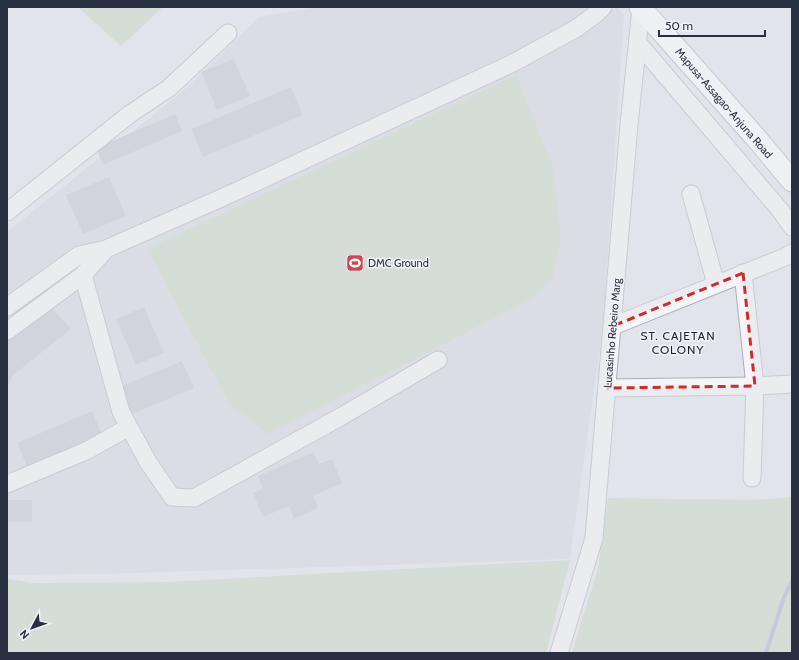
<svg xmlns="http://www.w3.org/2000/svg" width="799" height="660" font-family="Cabin,sans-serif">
  <rect width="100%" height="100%" fill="#e1e4ea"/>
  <path fill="#d3d6df" d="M317,7h300l7,8 -21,311 -33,233 -466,15 -97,1v-343l176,-141 76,-74z"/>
  <path fill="#c5d4c2" d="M78,7h85l-42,39z
    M516,75l38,95 7,71 -8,35 -19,22 -267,136 -38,-31 -82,-154z
    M792,497v156h-220l26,-85 10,-70 143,2z
    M570,560l-24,93h-539v-74l28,4 134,-1z"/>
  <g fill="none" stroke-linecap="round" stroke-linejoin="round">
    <path stroke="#9caeca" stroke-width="4" d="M766,653l18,-56 8,-16"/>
  </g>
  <path fill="#bec2cd" d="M234,59l16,37 -33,14 -16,-38z
    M291,87l12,28 -100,42 -12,-28z
    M175,114l7,17 -79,34 -7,-17z
    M109,177l17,39 -43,18 -17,-39z
    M144,307l20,46 -28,12 -20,-46z
    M52,308l19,21 -59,47 -5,12v-46z
    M182,361l12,27 -62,26 -12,-27z
    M92,411l10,24 -75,31 -10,-23z
    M314,452l5,12 13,-5 10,24 -29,13 5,12 -24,11 -5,-13 -26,11 -10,-24 10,-5 -5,-12z
    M7,500h25v22h-25z"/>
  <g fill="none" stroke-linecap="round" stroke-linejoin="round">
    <defs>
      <path id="minor" d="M638,43l142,167 12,17
        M691,194l25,90
        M7,212l123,-98 39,-26 59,-55
        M743,273l12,113 -3,92
        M83,275l38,137 27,50 24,35 22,1 148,-82 96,-56
        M7,307l72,-52 27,-6
        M613,326l172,-69 7,-4
        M7,331l76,-56 23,-26 131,-58 274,-127 66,-36 20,-15 6,-6
        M608,388l147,-2 37,-2
        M7,484l79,-33 43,-24
        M559,653l35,-115 35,-413 12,-117"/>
      <path id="major" d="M640,7l117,132 35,42"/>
    </defs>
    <use href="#minor" stroke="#aaaeb8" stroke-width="19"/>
    <use href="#major" stroke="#a0a7b5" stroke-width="23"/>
    <use href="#minor" stroke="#f4f5f8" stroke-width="17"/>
    <use href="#major" stroke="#fff" stroke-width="21"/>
  </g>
  <path d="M0 0H799V660H0ZM743,273l12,113 -147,2 5,-62z" fill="#e1e4ea" fill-opacity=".55" fill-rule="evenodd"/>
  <path fill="none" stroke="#d62828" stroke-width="3" stroke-dasharray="8 5" stroke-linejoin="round" d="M743,273l12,113 -147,2 5,-62z"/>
  <defs>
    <symbol id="stadium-square" viewBox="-11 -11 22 22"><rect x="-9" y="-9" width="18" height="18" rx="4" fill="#ce474e" stroke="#f1f3f7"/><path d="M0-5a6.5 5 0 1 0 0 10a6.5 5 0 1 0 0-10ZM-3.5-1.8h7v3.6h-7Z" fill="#fff"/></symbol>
  </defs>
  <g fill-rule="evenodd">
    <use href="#stadium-square" x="345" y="253" width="20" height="20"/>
  </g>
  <g text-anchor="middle" stroke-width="3" stroke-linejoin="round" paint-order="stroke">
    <g font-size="11" fill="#293042" stroke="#f1f3f7">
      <text transform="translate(724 103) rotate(49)" y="4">Mapusa-Assagao-Anjuna Road</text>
      <text transform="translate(612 333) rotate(-85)" y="4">Lucasinho Rebeiro Marg</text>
    </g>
    <g font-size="11" fill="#293042" stroke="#f1f3f7" text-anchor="start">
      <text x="368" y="267">DMC Ground</text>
    </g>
    <g font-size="12" letter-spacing="1" fill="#1b2132" stroke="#f1f3f7">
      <text x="678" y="340">ST. CAJETAN<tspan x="678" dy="14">COLONY</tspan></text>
    </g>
  </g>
  <rect width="799" height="660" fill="none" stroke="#293042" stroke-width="16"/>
  <g transform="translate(32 628) rotate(229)" stroke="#f1f3f7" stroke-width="3" paint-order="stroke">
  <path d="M0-3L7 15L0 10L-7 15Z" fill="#293042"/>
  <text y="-6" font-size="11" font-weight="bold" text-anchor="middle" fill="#293042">N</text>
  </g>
  <path d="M659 30v6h106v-6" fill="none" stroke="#293042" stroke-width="2"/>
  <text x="665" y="30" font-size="12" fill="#293042" stroke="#f1f3f7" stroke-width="3" paint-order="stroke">50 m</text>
</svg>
